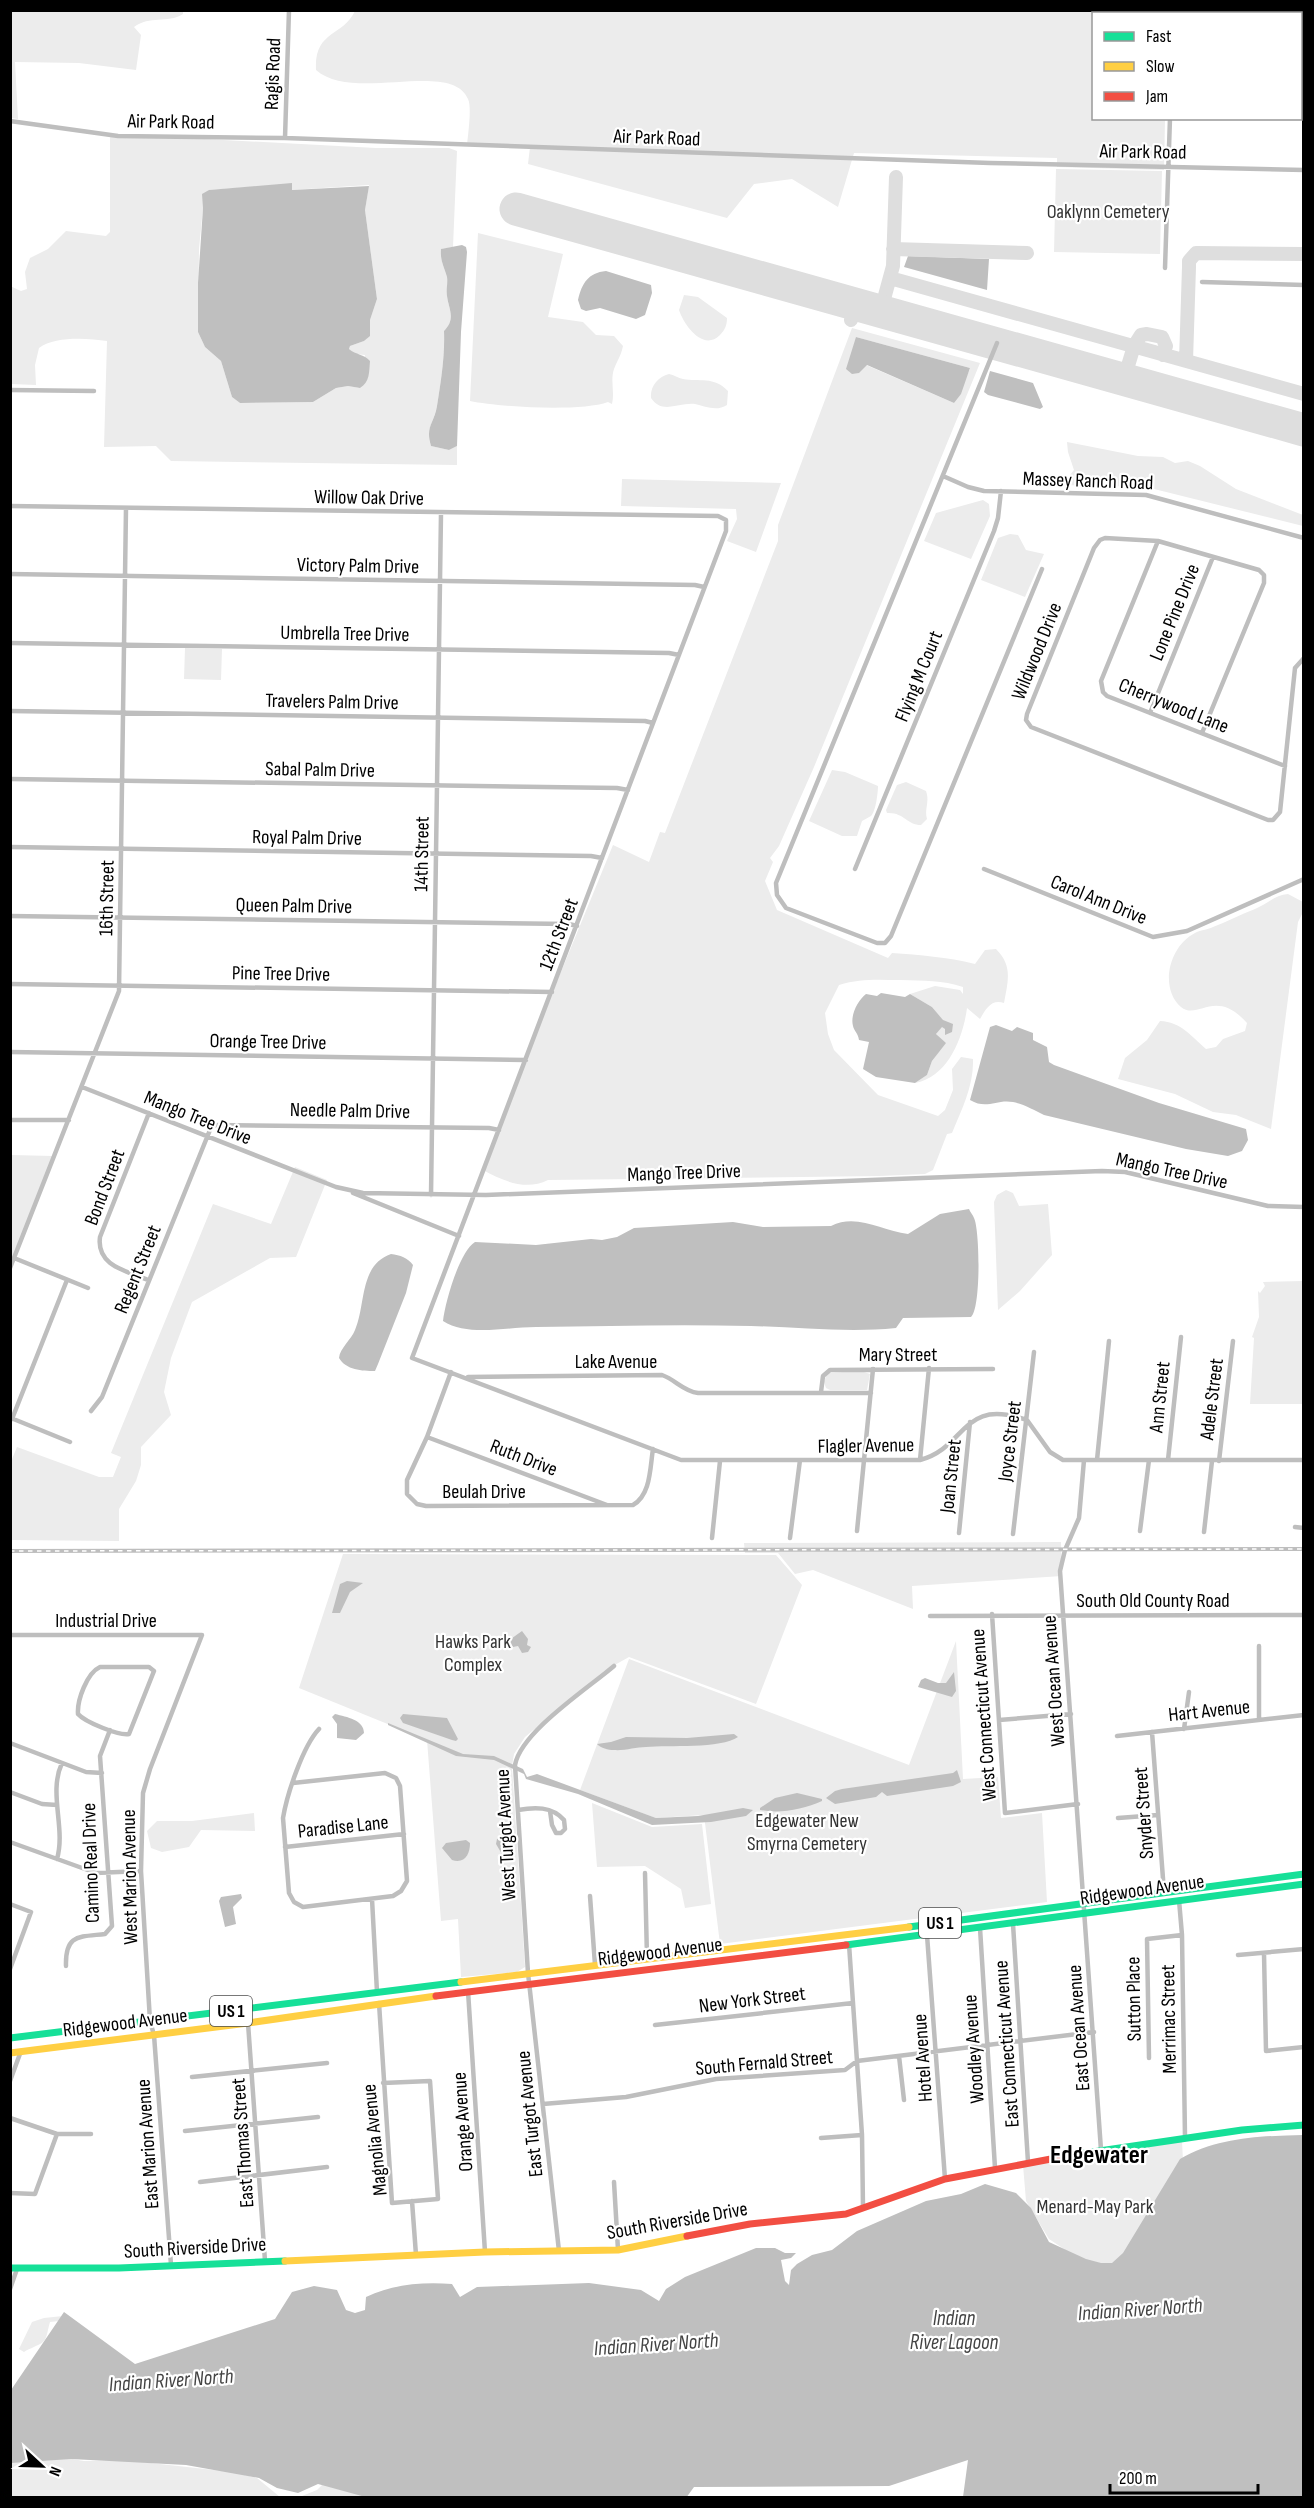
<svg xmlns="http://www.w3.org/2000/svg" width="1314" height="2508" font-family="'Sofia Sans Condensed',sans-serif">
  <rect width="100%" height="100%" fill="#fff"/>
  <path fill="#ececec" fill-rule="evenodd" d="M10,11l173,-1v4c-16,10 -33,1 -49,13l7,8 -5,35 -57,-7 -64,-1 3,57 -7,-1z
    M355,11h822v3h-83v104l71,1 -1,51 -107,-3v-9l-203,-5 -16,54 -46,-28 -38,5 -27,34 -199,-54 2,-17 -63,-2c1,-11 5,-38 1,-46 -17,-40 -115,4 -152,-29 -2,-40 27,-33 39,-59z
    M1244,11h59v31l-2,1 -1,-29 -58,-1z
    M110,134l266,14h73l8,3 -4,96 -12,2c-1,12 3,17 6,28 2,6 -1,13 0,19 2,14 9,23 -3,35 1,25 -3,50 -7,75 -3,16 -12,23 -6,40l18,4 8,-4v19l-286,-4 -15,-15 -52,1 3,-106c-20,-3 -52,-5 -68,7l-4,17 1,20 -25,-1 -1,-98 11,5 6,-2 -2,-17 5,-14 18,-9 18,-18 40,5 4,-4zM292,184l-1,6 78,-5 -4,25 12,89 -7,21 -1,16 -5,5 -14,5 -1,3 6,5 10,1 -5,33 -12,-2 -12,2 -23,14 -73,1 -8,-6 -11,-36 -16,-14 -7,-15 1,-83 4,-41 6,-18z
    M1056,169l106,2 -2,83 -106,-2z
    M478,233l85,21 -15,63 35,5 13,13 18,1 9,10c-2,10 -6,15 -9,23 -4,12 1,23 -2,35l-4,-2c-27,10 -109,5 -138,-1z
    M684,295l14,2 29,21c0,7 -2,12 -7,17 -17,17 -36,-10 -41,-25z
    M852,328l128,35 -166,404 -35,79 -9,12 3,4 -8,19 12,29 111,48 4,-5c28,2 55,4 83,11l10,-14 11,-1c17,17 12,32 8,54 -13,-4 -18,6 -24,16l-13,-11c-4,30 -19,69 -52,75l12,-8 5,-14 13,-18 -9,-9 6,-8 10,6 -20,-25 -22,-13 25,-8 25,4 3,4v-7c-21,-7 -39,-6 -62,-7 -21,0 -40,-2 -62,5l-14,28 3,21 6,16 44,45 60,21 7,-6 8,-20 -1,-21 9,-12 12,2c1,26 -11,50 -21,74l-5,1 -14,36 -8,4 -46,2 -331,4c-22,11 -45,1 -65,-10l55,-142 75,-183 36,17 11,-30 5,1 113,-292v-16zM856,337l114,31v1l-16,34 -88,-38z
    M669,374c5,1 9,4 14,5 16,3 31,-3 45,12l-1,14c-11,7 -22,1 -32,-1 -16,-2 -33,11 -44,-6 -1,-12 7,-21 18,-24z
    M1067,442l71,14 25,1 12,6 13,-2 12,5 36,23 67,26v11l-157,-39 -84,-2 12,-15 -6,-18z
    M622,479l159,4 -25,69 -29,-11 10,-22 -1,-10 -115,-3z
    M983,500l6,4 1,12 -19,43 -47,-18 12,-28z
    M1010,534l8,1 8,15 18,4 -19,43 -44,-17 17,-42z
    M185,648l37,1 -1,31 -37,-1z
    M832,770l13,2 33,14c0,6 -2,25 -7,30 -3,2 -6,3 -9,5l-5,15h-15l-33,-15z
    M906,782l20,9c4,11 -2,18 1,28l-6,6c-14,0 -17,-13 -34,-12l-1,-3 11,-25z
    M1288,894l15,8v10l-5,10 -27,207 -35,-14 -23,-3 -38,-18 -57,-15 7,-21 22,-18 13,-19c21,1 31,15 46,28l10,-2 7,-8 22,-8 2,-8c-32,-36 -49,-2 -66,-16 -22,-19 -12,-61 14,-74 5,-3 12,-3 18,-6 14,-5 28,-13 42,-18 12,-5 20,-14 33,-15z
    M11,1155l42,1 -42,106z
    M295,1167l32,13 -31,77 -26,1 -78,44 -21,56 -7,34 7,23 -30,32v18l-5,16 -17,28v32l-108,-1 -1,-76 7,-17 82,30h14l8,-20 -10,-4 102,-249 58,20z
    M1006,1190l7,3 6,13 29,-2 4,51 -32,36 -22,19 -4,-108 3,-7z
    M1303,1281v123h-53l4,-66 -2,-1 7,-20 -1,-26 2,2 5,-7 -2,-4z
    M861,1371l9,3 -3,16h-37l-4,-2 -2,-6 3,-9z
    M1061,1542l1,34 -150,10 1,23 -100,-39 -18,4 -17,-21h-33l-1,-10z
    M343,1554l433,1 26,30 -46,119 -127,-47 -25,14 -79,66 -11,17 -2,12 13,201 -8,5 -56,5 -3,-58 -17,2 -14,-181 -128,-52z
    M956,1641l7,138 35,-2 3,41 41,-5 5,89 -327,42 -16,-129 -48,3 -76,-28 49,-131 280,106z
    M592,1803l60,24 50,-3 9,80 -26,4 -4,-19 -36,-23 -48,1z
    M254,1813l1,18 -54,-1 -12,17 -27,5 -11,-4 -4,-17 10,-10h35z
    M1182,2141l1,20 -39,103 -56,1 -39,-26 -23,-38 -3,-36z
    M63,2316l-4,5 -9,1c-2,6 -3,17 -7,20 -5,4 -13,6 -19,10l-5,-3 13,-27 12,-4z
    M60,2457l24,4 40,-1 108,12 25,6 23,19h-269l-1,-37z
    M324,2483h10l38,15h-75l20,-8z"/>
  <path fill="#bfbfbf" d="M292,183v7l77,-4 -4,24 12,89 -7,21v16l-6,5 -14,5 -1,3c7,6 15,5 21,12 -1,11 0,21 -10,27l-12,-2 -12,2 -23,14 -73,1 -8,-6 -11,-36 -16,-14 -7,-15v-49l5,-75 -1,-14 7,-4z
    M462,245l4,2 1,5 -6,80 -4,114 -8,4 -18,-4c-6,-20 3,-22 6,-40 4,-25 8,-50 7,-75 12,-12 5,-21 3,-35 -1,-7 1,-13 0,-19 -3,-11 -7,-16 -6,-28z
    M908,256l81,3 -2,31 -83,-23z
    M606,271l45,14 1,8 -7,22 -9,4 -36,-11 -14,3 -5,-2 -3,-9c4,-17 10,-27 28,-29z
    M856,337l114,31 -9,26 -7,9 -87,-38 -8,8 -7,1 -6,-5z
    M990,371l43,12 10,24 -3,2 -52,-14 -4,-3z
    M881,993l24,4 5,-3 22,13 11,13 10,4 -1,8 -7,3v-6l-3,-2 -6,7 10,9 -14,18 -5,14 -12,8 -39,-6 -13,-8 6,-27 -10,-2c-1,-7 -5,-9 -6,-14 -3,-11 5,-26 13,-32l11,2z
    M996,1025l16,6 5,-4 16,6v7l14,7 2,15 5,3 105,38 87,26 2,11 -6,11 -14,5 -42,-7 -142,-34c-10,-5 -20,-11 -31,-13 -17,-3 -26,8 -43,-2l20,-73z
    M969,1209c1,3 4,6 5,9 6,12 7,91 -3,99l-68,1 -7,10c-49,5 -97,-1 -145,-2 -72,-2 -143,0 -215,1 -29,0 -68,10 -93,-6 2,-18 16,-69 32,-79l61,3 55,-6 11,1 15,-3 17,-9 99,-6 30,5 68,-1c26,-13 51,5 77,8l32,-20z
    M391,1254c9,1 17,4 22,11l-7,28 -28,71 -3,7c-13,0 -29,-1 -36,-13 1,-10 12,-18 16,-28 11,-25 4,-65 36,-76z
    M347,1581l16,2 -13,9 -10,21h-8l8,-29z
    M522,1631l6,8 -1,6 4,2 -3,5 -6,1 -4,-7 -5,1 -5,-6z
    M954,1672l2,19 -4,6 -34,-10 3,-7 4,-2 13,5h8z
    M335,1714c12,3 29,6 29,19l-8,7 -19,-2v-14l-5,-7z
    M403,1714l44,4 11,21 -2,2 -4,-1 -49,-17 -3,-5z
    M388,1723l75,31 31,2 29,13 4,8 10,-3 119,44 42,-2 45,-8 10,2 -7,6 -35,6 -59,3 -74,-31 -52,-15 -2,-5 -30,-14 -38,-4 -68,-31z
    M734,1734l4,3c-17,12 -70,8 -92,10 -10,0 -22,4 -32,3 -6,0 -13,-2 -17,-6l14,-2 15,-5 61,1z
    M957,1770l4,12 -8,4 -66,10 -5,-4 -6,5 -41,7 -9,-6 9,-7 7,-2 111,-16z
    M797,1793l25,6v2c-18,8 -42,13 -62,9v-2l15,-10z
    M501,1837l8,5v16l-3,3 -10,-17 1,-5z
    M466,1840l4,3c0,11 -5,21 -18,17l-10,-12 4,-5z
    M241,1894l1,4 -9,9 3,17 -11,3 -6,-26 2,-4z
    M1303,2135v362h-340l5,-37 -79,26 -195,1 -8,11h-317l-51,-14 -20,9 -21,-5 -18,-10 -73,-13 -115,-6 -60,4v-73l53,-78 71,52 140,-45 17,-27 22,-6 23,4 9,20 9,3 10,-3 1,-13c28,-13 56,-15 86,-13l8,13 17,-10 112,-4 52,7 18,11 7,-12 19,-12 71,-29h19l10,5h11l-5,5 -10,2 4,21 4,4 2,-15 6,-6 15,-9 20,-5 25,-19 69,-30 35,-7 24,-10 31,9 15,15 18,34 37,17 15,4h11l11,-10 57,-94c38,-22 81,-23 123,-24z"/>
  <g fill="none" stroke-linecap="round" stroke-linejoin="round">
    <path stroke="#dedede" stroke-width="14" d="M893,249l134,4
      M890,278l414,116
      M881,310l12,-44 3,-89
      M851,320l5,-16
      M1186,361l3,-94v-6l7,-8 108,1
      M1124,379l10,-33 7,-11 6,-1 15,3 4,9 -3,9"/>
    <path stroke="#dedede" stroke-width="33" d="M516,209l788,221"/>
    <path stroke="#bebebe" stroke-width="4.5" d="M1172,14v-4
      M10,121l108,15 167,2 705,25 314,7
      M285,138l4,-128
      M1165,268l5,-150
      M1202,282l102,3
      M997,343l-221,540 1,12 9,13 91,35h8l6,-7 151,-367
      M10,390l84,1
      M943,476l25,11 16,4 162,4 158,43
      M10,506l708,10 8,4v11l-314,827 269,102h239c48,-13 40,-63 107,-40l23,32 13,8h241
      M1158,541l-57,140 2,11 4,4 178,70
      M10,574l685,11 9,2
      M10,643l659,10 10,2
      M10,711l635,10 8,2
      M1150,713l63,-156
      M1202,733l62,-150v-8l-5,-5 -101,-29 -53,-3 -5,2 -6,8 -67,166 -1,6 5,7 237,93h5l7,-8 15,-144 9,-10
      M10,779l607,9 11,2
      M10,847l581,9 11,2
      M855,869l139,-338 4,-13 3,-27
      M984,869l169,68 34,-6 117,-52
      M10,916l559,8 8,2
      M10,984l542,8
      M10,1052l516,8
      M82,1087l254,100 27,6 123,2 616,-24 23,1 143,34 36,1
      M10,1120h59
      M353,1193l106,43
      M431,1195l10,-682
      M14,1258l74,30
      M10,1268l109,-277 7,-483
      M148,1280c-21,-9 -52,-14 -48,-43l49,-124
      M451,1372l-24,65 -20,43v14l10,10 9,2 207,-1c18,-10 17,-38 20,-56
      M468,1377l194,-2c14,5 21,16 36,18h173
      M821,1392l2,-16 7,-6 163,-1
      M91,1411l11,-14 110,-272 277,3 10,2
      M11,1418l59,24
      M12,1419l55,-139
      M427,1437l180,68
      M920,1460l9,-92
      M1084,1460l-5,58 -14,32 -5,21 41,579
      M1097,1460l12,-119
      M1168,1460l13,-123
      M1219,1461l14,-120
      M1295,1527l9,1
      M857,1531l16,-162
      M1140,1531l9,-71
      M1204,1532l8,-71
      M959,1533l11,-111
      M1013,1534l21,-182
      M712,1538l8,-77
      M790,1538l10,-78
      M992,1614l13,199 73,-9
      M930,1616l374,-1
      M10,1635h192l-52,134 -7,24 -2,78 9,150 4,14 17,230
      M100,1667h49l5,4 -25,63c-10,2 -44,-12 -51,-20 -1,-14 9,-41 22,-47z
      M999,1720l72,-6
      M1259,1720v-74
      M1184,1729l5,-37
      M1152,1732l12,160
      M1117,1736l187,-21
      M10,1743l76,29 16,1
      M293,1783l92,-10 11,5 4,8 7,95 -6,10 -8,5 -90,11 -9,-5 -5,-9 -6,-75c4,-24 20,-72 36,-89
      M10,1792l32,12 15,1
      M518,1810c16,-3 34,-4 46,10l1,9 -4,4h-5l-4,-8 -2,-14
      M1118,1818l40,-3
      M10,1842l86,31 45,-2
      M285,1847l119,-13
      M57,1859c9,-31 -9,-66 5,-96
      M645,1873l2,85
      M590,1896l5,69
      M372,1899l5,93
      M1179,1900l3,35 3,203
      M10,1904l21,8 -21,57
      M1013,1924l15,238
      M980,1928l15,240
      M927,1935l18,244
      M849,1944l13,191 1,73
      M1264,1953l2,98 38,-4
      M1238,1955l66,-6
      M66,1966c-1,-32 13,-29 39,-32l7,-8 -12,-170 10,-26
      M468,1991l17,261
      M379,2003l13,200 46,-4 -8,-118 -47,2
      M248,2023l17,238
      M655,2025l198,-22
      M899,2056l5,44
      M1149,2058l-2,-119 35,-4
      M192,2077l135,-14
      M10,2081l11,-30
      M543,2104l83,-7 90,-18 129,-9 12,-9 237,-29
      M10,2118l47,16h34
      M185,2131l133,-14
      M821,2138l41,-3
      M200,2182l127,-15
      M614,2182l4,68
      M10,2193l25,1 22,-60
      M412,2201l4,54
      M559,2251l-31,-278 -13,-208c6,-33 72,-76 99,-99
      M10,2289l7,-20"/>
    <path stroke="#16e098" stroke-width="7" d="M909,1927l395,-53
      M846,1945l458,-61
      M10,2038l451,-56
      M1072,2155l170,-25 62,-5
      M10,2268h109l166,-7"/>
    <path stroke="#ffcf43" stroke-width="7" d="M461,1982l448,-55
      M10,2053l238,-30 188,-27
      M285,2261l200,-9 133,-2 69,-14"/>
    <path stroke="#f24e42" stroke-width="7" d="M436,1996l410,-51
      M687,2236l63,-12 96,-10 99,-35 127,-24"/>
    <defs>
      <path id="rail" d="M10,1551l1294,-2"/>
    </defs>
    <use href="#rail" stroke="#bebebe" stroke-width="4"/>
    <use href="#rail" stroke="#fff" stroke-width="1.5" stroke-dasharray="4.5" stroke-linecap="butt"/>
  </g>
  <g text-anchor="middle" stroke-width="4.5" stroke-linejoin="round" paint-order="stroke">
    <g fill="#fff" stroke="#4c4c4c" stroke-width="1.5">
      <rect x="919" y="1908" width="42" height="30" rx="4.5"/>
      <rect x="210" y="1996" width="42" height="30" rx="4.5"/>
    </g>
    <g font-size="18" font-weight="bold" fill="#000">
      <text x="940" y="1929">US 1</text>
      <text x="231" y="2017">US 1</text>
    </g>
    <g font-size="20" fill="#000" stroke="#fff">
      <text transform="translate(272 74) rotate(-88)" y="7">Ragis Road</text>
      <text transform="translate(171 121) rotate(1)" y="7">Air Park Road</text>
      <text transform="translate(657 137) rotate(2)" y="7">Air Park Road</text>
      <text transform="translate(1143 151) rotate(1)" y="7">Air Park Road</text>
      <text transform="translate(1088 480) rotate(2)" y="7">Massey Ranch Road</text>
      <text transform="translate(369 497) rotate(1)" y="7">Willow Oak Drive</text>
      <text transform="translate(358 565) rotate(1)" y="7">Victory Palm Drive</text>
      <text transform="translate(1174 612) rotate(-68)" y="7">Lone Pine Drive</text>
      <text transform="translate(345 633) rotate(1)" y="7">Umbrella Tree Drive</text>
      <text transform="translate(1036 651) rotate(-68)" y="7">Wildwood Drive</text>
      <text transform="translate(918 676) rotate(-68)" y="7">Flying M Court</text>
      <text transform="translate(332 701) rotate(1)" y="7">Travelers Palm Drive</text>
      <text transform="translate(1174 705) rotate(22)" y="7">Cherrywood Lane</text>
      <text transform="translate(320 769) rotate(1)" y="7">Sabal Palm Drive</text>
      <text transform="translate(307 837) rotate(1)" y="7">Royal Palm Drive</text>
      <text transform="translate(421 854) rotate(-89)" y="7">14th Street</text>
      <text transform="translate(106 898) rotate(-89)" y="7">16th Street</text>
      <text transform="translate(1099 899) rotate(22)" y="7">Carol Ann Drive</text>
      <text transform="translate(294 905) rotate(1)" y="7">Queen Palm Drive</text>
      <text transform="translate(558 934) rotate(-69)" y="7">12th Street</text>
      <text transform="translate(281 973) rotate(1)" y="7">Pine Tree Drive</text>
      <text transform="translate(268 1041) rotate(1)" y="7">Orange Tree Drive</text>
      <text transform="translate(350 1110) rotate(1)" y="7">Needle Palm Drive</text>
      <text transform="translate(198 1117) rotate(22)" y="7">Mango Tree Drive</text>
      <text transform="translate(1172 1170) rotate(12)" y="7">Mango Tree Drive</text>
      <text transform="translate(684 1172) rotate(-2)" y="7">Mango Tree Drive</text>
      <text transform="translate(104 1187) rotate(-69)" y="7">Bond Street</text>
      <text transform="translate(137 1269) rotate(-68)" y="7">Regent Street</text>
      <text x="898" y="1361">Mary Street</text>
      <text x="616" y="1368">Lake Avenue</text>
      <text transform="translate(1159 1397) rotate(-84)" y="7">Ann Street</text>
      <text transform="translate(1211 1399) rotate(-83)" y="7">Adele Street</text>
      <text transform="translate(1009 1441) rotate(-83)" y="7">Joyce Street</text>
      <text transform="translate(866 1445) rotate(-1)" y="7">Flagler Avenue</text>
      <text transform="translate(524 1457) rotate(21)" y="7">Ruth Drive</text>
      <text transform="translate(950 1476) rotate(-84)" y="7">Joan Street</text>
      <text x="484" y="1498">Beulah Drive</text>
      <text x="1153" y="1607">South Old County Road</text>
      <text x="106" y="1627">Industrial Drive</text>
      <text transform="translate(1053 1681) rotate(-94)" y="7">West Ocean Avenue</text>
      <text transform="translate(1209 1710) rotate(-6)" y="7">Hart Avenue</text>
      <text transform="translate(983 1715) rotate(-94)" y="7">West Connecticut Avenue</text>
      <text transform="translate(1143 1813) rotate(-94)" y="7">Snyder Street</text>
      <text transform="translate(343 1826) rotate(-6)" y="7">Paradise Lane</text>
      <text transform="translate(505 1835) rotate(-93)" y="7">West Turgot Avenue</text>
      <text transform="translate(90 1863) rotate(-92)" y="7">Camino Real Drive</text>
      <text transform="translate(129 1877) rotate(-91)" y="7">West Marion Avenue</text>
      <text transform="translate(1142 1889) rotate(-8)" y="7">Ridgewood Avenue</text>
      <text transform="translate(660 1951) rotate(-7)" y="7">Ridgewood Avenue</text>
      <text transform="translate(752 1999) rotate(-7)" y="7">New York Street</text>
      <text transform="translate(1133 1999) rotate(-91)" y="7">Sutton Place</text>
      <text transform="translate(1168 2019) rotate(-91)" y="7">Merrimac Street</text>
      <text transform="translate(125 2022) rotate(-7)" y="7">Ridgewood Avenue</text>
      <text transform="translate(1078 2028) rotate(-94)" y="7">East Ocean Avenue</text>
      <text transform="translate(1006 2044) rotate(-94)" y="7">East Connecticut Avenue</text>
      <text transform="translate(973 2049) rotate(-94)" y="7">Woodley Avenue</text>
      <text transform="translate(922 2058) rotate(-94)" y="7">Hotel Avenue</text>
      <text transform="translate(764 2062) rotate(-5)" y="7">South Fernald Street</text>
      <text transform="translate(529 2114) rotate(-96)" y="7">East Turgot Avenue</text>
      <text transform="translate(462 2122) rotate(-94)" y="7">Orange Avenue</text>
      <text transform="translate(374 2140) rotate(-96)" y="7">Magnolia Avenue</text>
      <text transform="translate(242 2143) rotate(-94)" y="7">East Thomas Street</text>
      <text transform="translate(147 2144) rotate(-94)" y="7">East Marion Avenue</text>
      <text transform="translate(677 2220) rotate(-10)" y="7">South Riverside Drive</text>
      <text transform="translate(195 2247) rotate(-3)" y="7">South Riverside Drive</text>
    </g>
    <g font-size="20" fill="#333" stroke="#fff">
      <text x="1108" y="218">Oaklynn Cemetery</text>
      <text x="473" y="1648">Hawks Park<tspan x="473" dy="23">Complex</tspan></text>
      <text x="807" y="1827">Edgewater New<tspan x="807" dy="23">Smyrna Cemetery</tspan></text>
      <text x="1095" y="2213">Menard-May Park</text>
    </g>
    <g font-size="21" font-style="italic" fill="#444" stroke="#fff">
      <text transform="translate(1140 2309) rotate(-4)" y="7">Indian River North</text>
      <text x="954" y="2325">Indian<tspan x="954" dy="24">River Lagoon</tspan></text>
      <text transform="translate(656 2344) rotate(-4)" y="7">Indian River North</text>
      <text transform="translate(171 2380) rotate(-4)" y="7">Indian River North</text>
    </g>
    <g font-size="26" font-weight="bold" fill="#000" stroke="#fff">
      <text x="1099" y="2163">Edgewater</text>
    </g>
  </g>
  <rect width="1314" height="2508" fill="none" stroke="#000000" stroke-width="24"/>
  <rect x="1092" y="12" width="210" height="108" fill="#ffffff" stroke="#999999" stroke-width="1.5"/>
  <rect x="1104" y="32" width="30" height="9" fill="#16e098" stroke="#999999" stroke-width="1.5"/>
  <text x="1146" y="42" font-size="18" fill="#000000">Fast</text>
  <rect x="1104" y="62" width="30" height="9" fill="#ffcf43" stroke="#999999" stroke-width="1.5"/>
  <text x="1146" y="72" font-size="18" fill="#000000">Slow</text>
  <rect x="1104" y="92" width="30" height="9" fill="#f24e42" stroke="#999999" stroke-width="1.5"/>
  <text x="1146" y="102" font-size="18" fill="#000000">Jam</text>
  <g transform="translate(42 2466) rotate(112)" stroke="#ffffff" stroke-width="4.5" paint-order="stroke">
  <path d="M0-4.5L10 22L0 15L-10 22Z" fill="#000000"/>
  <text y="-9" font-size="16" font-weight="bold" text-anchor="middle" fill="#000000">N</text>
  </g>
  <path d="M1110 2484v9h148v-9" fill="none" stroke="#000000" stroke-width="3"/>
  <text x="1119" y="2484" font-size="18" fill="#000000" stroke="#ffffff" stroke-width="4.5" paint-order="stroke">200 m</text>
</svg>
